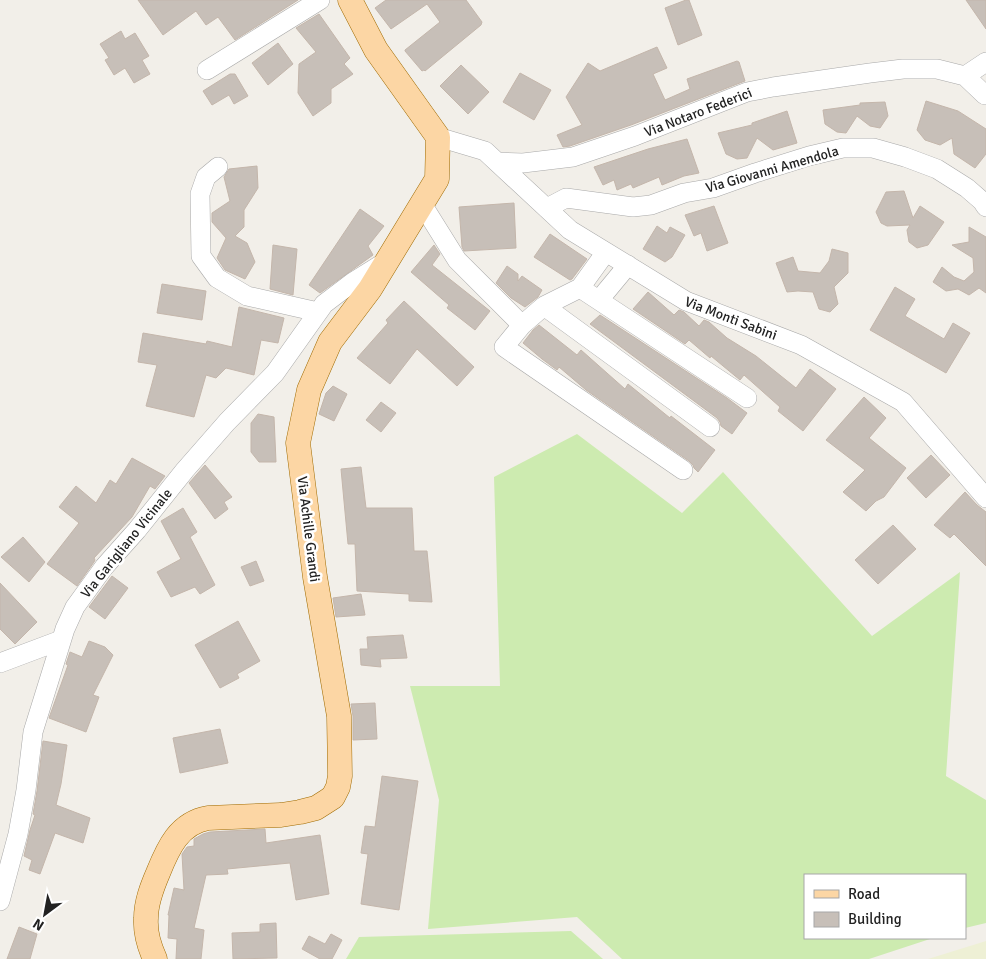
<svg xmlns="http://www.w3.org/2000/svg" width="986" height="959" font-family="Signika,sans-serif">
  <rect width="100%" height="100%" fill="#f2efe9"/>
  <path fill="#eef0d5" d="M986,941v18h-58z"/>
  <path fill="#cdebb0" d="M577,434l105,79 41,-41 149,164 88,-64 -14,204 40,24v123l-21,5v-53h-160v63h128l-64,21h-247l-45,-42 -149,12 11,-129 -29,-114h90l-6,-209z
    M571,931l32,28h-257l13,-22z"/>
  <path fill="#c7bfb8" stroke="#c4b6ab" d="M138,0h160l-63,40 -17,-23 -12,8 -10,-14 -33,24z
    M386,0h80l16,22 -1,3 -56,46 -1,-1 -2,1 -17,-20v-1l35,-28 -13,-18 -36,25 -16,-21z
    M686,0h3l13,35 -24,10 -13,-37z
    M966,0h20v29z
    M319,14l31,44 -6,6 9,10 -22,15v14l-18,13 -15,-23 1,-29 17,-12 -20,-24z
    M121,31l4,8 10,-6 14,23 -7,4 8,14 -16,9 -9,-15 -11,7 -9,-15 4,-2 -9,-14z
    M278,43l15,21 -25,21 -16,-22z
    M657,47l10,21 -14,6 12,26 25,-11 -3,-10 50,-18 2,1 6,19 -114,44 -61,21 -7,1 -6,-12 25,-10 -16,-28 22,-34 12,8z
    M461,65l28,27 -21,22 -28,-28z
    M520,73l31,17 -17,30 -31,-18z
    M230,74h5l13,22 -14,8 -5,-9 -17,10 -9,-14z
    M926,101l32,10 28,18v25l-11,14 -21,-14 -2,-16 -12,7 -15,-5 -8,-10z
    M885,102l3,14 -8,12 -10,-2 -13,-10 -11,17 -9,-1 -12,-8 -2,-14 37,-5v-2z
    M787,111l10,32 -24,7 -16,-12 -10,20 -10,1 -11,-5 -8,-21 34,-8v-2z
    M687,139l12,34 -15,3 -22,9 -3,-8 -26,11 -2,-4 -14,6 -3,-10 -11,5 -9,-18 54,-18z
    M257,166l1,22 -14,22v17l-9,9 12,7 8,19 -10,17 -20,-9 -8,-12 9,-20 -14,-16v-9l18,-12 -6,-24 5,-8z
    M904,191l9,27 7,-12 24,16 -16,23 -11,3 -8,-6 -2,-12 3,-5 -23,1 -6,-3 -5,-11 10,-20z
    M514,203l2,45 -52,3 -2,-4 -3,-40z
    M714,206l14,37 -21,8 -6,-18 -7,3 -9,-21z
    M360,209l24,17 -16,20 5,9 -53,38 -11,-8z
    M657,226l10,7 3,-6 15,8 -13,22 -7,5 -22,-13z
    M969,227l17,10v56l-7,-5 -10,7 -11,-6 -12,2 -13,-9 9,-15 12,10 10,4 10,-9 -1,-14 -21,-13 17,-3z
    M550,234l37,25 -15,20 -2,1 -36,-23z
    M273,245l24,4 -4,46 -23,-6z
    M434,245l6,9 -8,11 58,46 -15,19 -28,-22 2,-3 -38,-33z
    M832,249l16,4v20l-14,14 4,17 -8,8 -11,-3 -6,-17 -15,-1 -11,1 -11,-29 17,-6 5,14 22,2 9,-12z
    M507,266l11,8v7l4,-5 20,14 -4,7 -13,10 -14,-9 -15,-15z
    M162,284l44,7 -4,29 -45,-7z
    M895,287l20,12 -10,17 39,23 9,-16 17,10 -24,40 -76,-43z
    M648,292l26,23 5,-5 5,2 15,14 5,-6 5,2 18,16 29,18 40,32 14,-19 26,20 -33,42 -25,-20 2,-4 -36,-32 -4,5 -29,-24 -1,2 -21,-18 -4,4 -52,-35z
    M404,301l70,66 -17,19 -40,-37 -27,35 -33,-26 31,-35 -2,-3z
    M239,307l45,11 -6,25 -17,-3 -7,35 -28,-7 -10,10 -10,-3 -12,42 -48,-11 11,-41 -19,-3 5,-29 63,11 1,-3 25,6z
    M600,315l127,83 20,15 -15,21 -11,-8 -1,-4 -3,-4 -127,-94z
    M539,325l38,30 4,-5 44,39 3,-5 42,34 1,-2 44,34 -17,22 -4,-4 -1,-3 -4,-4 -103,-71 -27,-23 -2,3 -15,-11 -19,-16 10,-13z
    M333,386l14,8 -13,27 -15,-7 7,-21z
    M864,397l22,21 -17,20 37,30 -22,29 -8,4 -10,10 -23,-19 22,-22 -39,-30z
    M381,402l15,11 -15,19 -15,-12z
    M258,414l16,3 2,45h-17l-8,-10v-29z
    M931,455l19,20 -24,23 -19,-20z
    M132,458l33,18 -10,13 -5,-3 -18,31 -38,41 1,2 -1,2 -17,24 -30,-22 32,-41 -20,-16 17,-21 20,17 14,-23 6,4z
    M205,465l27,32 -8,5 4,7 -13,10 -26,-36z
    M361,467l5,41h46l2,43h13l5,51 -23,-1v-7l-52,-3 -2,-47h-7l-7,-75z
    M965,492l12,13 9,7v54l-32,-32 -4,4 -16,-13z
    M183,508l14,24 -7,5 25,48 -15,9 -5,-7 -24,10 -14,-25 24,-13 -20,-38z
    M893,525l23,24 -38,35 -23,-24z
    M23,537l22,25 -16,20 -28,-25z
    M256,561l8,20 -14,5 -9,-19z
    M112,576l16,12 -23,31 -16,-12z
    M0,583l37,39 -22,22 -15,-15z
    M361,594l4,21 -29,2 -3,-19z
    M238,621l22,40 -23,13 2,4 -19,10 -25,-43z
    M403,635l4,23 -27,1 1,8 -20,-2 -1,-16h8l-1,-12z
    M89,641l16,6 8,8 -20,40 6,2 -13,35 -37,-14 19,-53 -2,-1 4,-12 12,5z
    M375,703l2,36 -24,1v-24l-2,-12z
    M220,729l8,34 -48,10 -7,-35z
    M43,741l24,4 -6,39 -5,21 34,13 -7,25 -28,-10 -15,41 -11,-4 3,-10 -8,-4 6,-26 5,-15 -2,-1 4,-23z
    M382,776l36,5 -19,129 -38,-6 7,-50 -7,-1 4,-27 10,1z
    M265,829l1,14 54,-8 9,59 -33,6 -6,-37 -63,6 1,5 -22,1 -12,53 10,2 -3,29h-25l1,-20 -9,-1 1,-23h-1l6,-27 10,2 -2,-36 5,-7 7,-1v-7l9,-5 7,-2z
    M276,923l1,35 -44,1 -1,-26 28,-1v-8z
    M19,927l18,7 -7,25h-23z
    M331,934l11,6 -10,19h-12l-18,-10 7,-13 16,8z"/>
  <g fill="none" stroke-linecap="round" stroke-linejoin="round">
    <defs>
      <path id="minor" d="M207,70l113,-70
        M965,76l20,19
        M438,137l47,14 85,79 116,71 115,44 102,57 83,96
        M497,162l26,1 50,-6 62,-21 112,-44 26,-5 97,-14 33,-4h34l28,7 21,-14
        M218,167l-12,10 -6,17 1,62 16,22 30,18 71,16
        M422,204l35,56 65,65
        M547,208l19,-10 67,9 18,-2 33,-12 29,-5 42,-15 54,-17 34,-8h30l32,9 32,12 30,19 15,13 4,6
        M580,288l26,-36
        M599,300l29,-35
        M544,306l36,-18 167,110
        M683,470l-179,-123 18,-22 22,-19 166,121
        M0,663l61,-23
        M0,901l18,-67 8,-44 7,-58 32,-103 10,-22 29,-40 33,-37 48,-60 42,-48 48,-49 49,-69 29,-22 32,-20"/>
      <path id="major" d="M155,959c-6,-13 -10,-27 -9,-41 0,-16 6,-31 12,-45 10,-25 21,-50 50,-55l73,-3 19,-3 16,-4 11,-7 6,-4 5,-10 2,-11 -1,-60 -24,-139 -17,-134 11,-53 21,-48 40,-53 67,-110 1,-42 -62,-87 -26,-50"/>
    </defs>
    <use href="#minor" stroke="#a9a9a9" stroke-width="20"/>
    <use href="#major" stroke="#a06b00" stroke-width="25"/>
    <use href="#minor" stroke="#fff" stroke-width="19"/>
    <use href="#major" stroke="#fcd6a4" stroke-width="24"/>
  </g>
  <g text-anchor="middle" stroke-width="5" stroke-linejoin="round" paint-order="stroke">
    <g font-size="14" fill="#222" stroke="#fff">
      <text transform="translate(698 112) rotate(-21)" y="5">Via Notaro Federici</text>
      <text transform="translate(772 169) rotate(-16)" y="5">Via Giovanni Amendola</text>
      <text transform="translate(731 318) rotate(21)" y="5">Via Monti Sabini</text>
      <text transform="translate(309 529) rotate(83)" y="5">Via Achille Grandi</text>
      <text transform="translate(126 543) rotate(-51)" y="5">Via Garigliano Vicinale</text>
    </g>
  </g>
  <rect x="804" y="874" width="162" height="65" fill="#ffffff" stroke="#a7a7a7"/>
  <rect x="814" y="890" width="25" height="8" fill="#fcd6a4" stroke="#a7a7a7"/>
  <text x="848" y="899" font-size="15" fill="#222222">Road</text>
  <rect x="814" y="912" width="25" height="15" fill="#c7bfb8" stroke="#a7a7a7"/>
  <text x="848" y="924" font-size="15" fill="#222222">Building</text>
  <g transform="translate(45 914) rotate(212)" stroke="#ffffff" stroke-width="4" paint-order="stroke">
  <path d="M0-4L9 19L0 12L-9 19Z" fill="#222222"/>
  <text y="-8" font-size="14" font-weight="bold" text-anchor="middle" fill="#222222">N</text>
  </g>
</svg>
